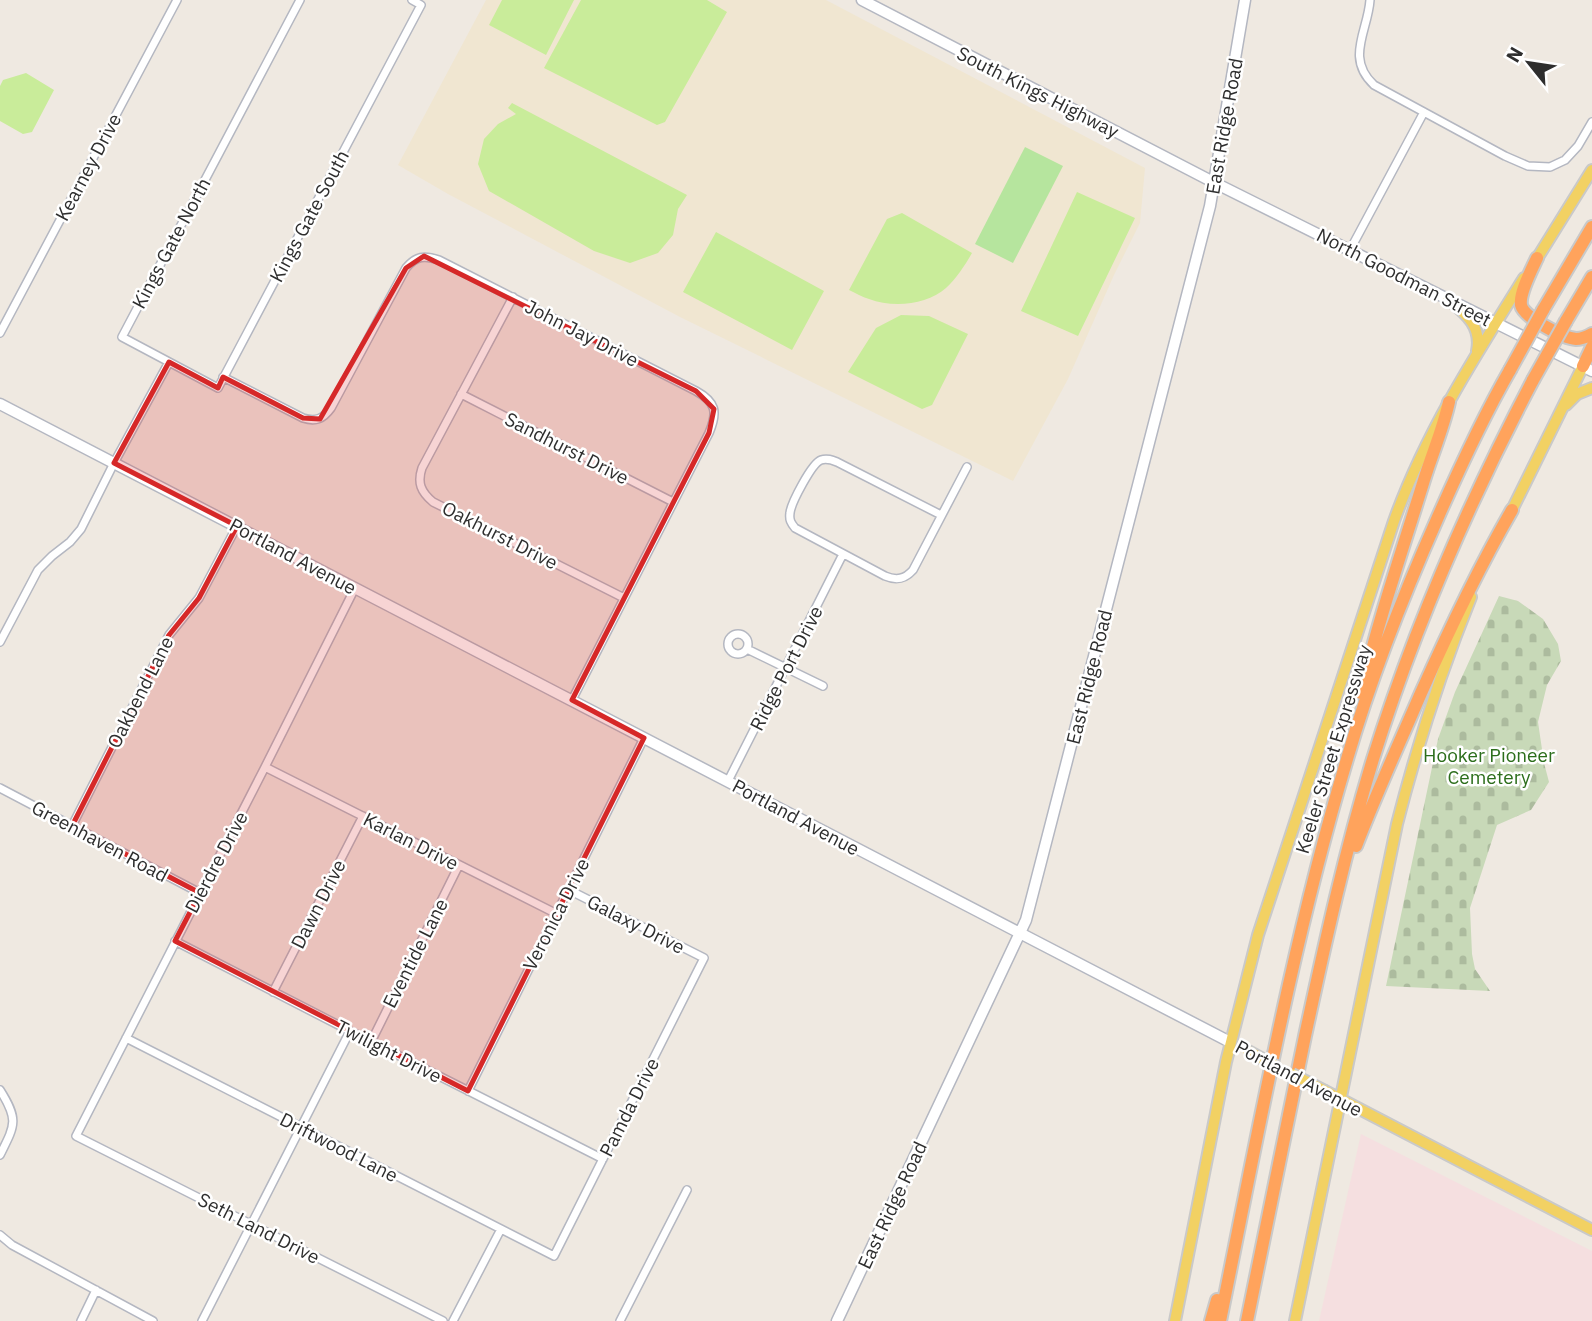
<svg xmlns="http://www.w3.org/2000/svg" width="1592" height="1321" font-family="'IBM Plex Sans',sans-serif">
  <defs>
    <pattern id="cemetery-stones" width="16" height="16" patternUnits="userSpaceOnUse" patternTransform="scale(1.75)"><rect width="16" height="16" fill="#c8d9b8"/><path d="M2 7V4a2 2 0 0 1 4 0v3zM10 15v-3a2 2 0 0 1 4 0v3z" fill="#acbb9e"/></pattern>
  </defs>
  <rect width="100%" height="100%" fill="#efe9e1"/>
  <path fill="#f0e6d1" d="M486,0h340l319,168 -5,55 -26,52 -46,104 -55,102 -333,-164 -232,-123 -50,-29z"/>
  <path fill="#f5dfe0" d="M1361,1134l231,117v70h-273z"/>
  <path fill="#b6e59e" d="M1025,147l38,19 -50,97 -38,-19z"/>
  <path fill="url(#cemetery-stones)" d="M1499,596l19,5 25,18 15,25 3,17 -14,24 -9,37 6,41 5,19 -18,28 -34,15 -27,83 2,46 3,15 15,22 -104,-5 52,-247 17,-47z"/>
  <path fill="#c9ec9a" d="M502,0h72l-28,55 -57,-30z
    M581,0h126l20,12 -62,110 -8,3 -113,-57z
    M26,73l28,17 -22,42 -9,2 -23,-13v-35l3,-6z
    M512,103l175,92 -9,14 -5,26 -15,18 -28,10 -36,-12 -105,-60 -11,-27 6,-25 14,-15 18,-10 -8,-6z
    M1077,192l58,26 -57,118 -57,-25z
    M902,213l70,40c-7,12 -15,25 -26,35 -19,17 -53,20 -77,11 -7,-2 -13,-6 -20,-9l38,-71z
    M716,232l108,59 -32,59 -109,-58z
    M901,315l28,1 39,18 -36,71 -10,4 -74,-37 28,-44z"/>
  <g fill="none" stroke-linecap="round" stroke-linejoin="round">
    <defs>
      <path id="street" d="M300,0l-178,337 96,51 203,-383 -9,-5
        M1370,0c-2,31 -25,58 4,85l131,71 23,10 22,1 15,-7 13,-14 14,-24
        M1350,250l74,-138
        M513,297l-91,171c-5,15 -1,24 11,34l191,96
        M0,333l177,-333
        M223,377l80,41c13,4 20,1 28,-10l75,-140c10,-12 18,-13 33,-8l257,131c20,11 22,21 13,42l-137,267
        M461,394l212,108
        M941,515l-104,-53c-5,-2 -10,-4 -16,-2 -9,3 -30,43 -31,53 -1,7 1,10 5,15l90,48c12,5 20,3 28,-6l54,-103
        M355,588l-90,179 -189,369 367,185
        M728 644a10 10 0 1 1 20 0a10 10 0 1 1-20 0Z
        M0,642l38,-72 14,-14 18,-14 11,-13 33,-66 55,-101
        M747,649l76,37
        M265,767l292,147
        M728,781l115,-227
        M0,788l200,105
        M72,826l97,-191 30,-37 38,-72
        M175,941l175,90 253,128
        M273,992l90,-176
        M126,1038l428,218 150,-298 -135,-68
        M371,1042l88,-177
        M0,1090c19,30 15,35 0,65
        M468,1091l176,-353
        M0,1235l12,10 141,76
        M81,1321l15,-31
        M202,1321l148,-290
        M453,1321l48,-92
        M620,1321l67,-131"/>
      <path id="secondary" d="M862,0l353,183 377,188
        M0,404l1230,638
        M837,1321l189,-401 184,-714 35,-206"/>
      <path id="primary" d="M1533,265l59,-95
        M1448,299c18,15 34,27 29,52
        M1566,405l11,-11 15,-6
        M1509,516l74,-150
        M1325,1091l267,139
        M1175,1321l51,-259 32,-127 136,-414c31,-87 81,-165 130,-243
        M1295,1321l102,-497c20,-78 44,-153 74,-227"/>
      <path id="highway" d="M1537,258c-5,11 -18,35 -16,47 3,13 43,33 55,34 6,0 11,-2 16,-5
        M1543,310l49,-83
        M1566,321l26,-44
        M1583,366l9,-19
        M1361,693c17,-72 41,-142 63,-213 8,-26 19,-51 25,-78
        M1356,846c20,-52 43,-102 65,-153 28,-63 57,-124 91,-183
        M1211,1321l6,-21
        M1220,1321c38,-187 72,-379 127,-562 24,-82 56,-163 91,-242 22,-50 45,-100 72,-147
        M1247,1321c19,-95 38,-190 58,-285 20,-93 40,-185 68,-277 41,-131 96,-257 160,-379"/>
    </defs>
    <use href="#street" stroke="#b4b7c1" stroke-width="10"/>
    <use href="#secondary" stroke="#b4b7c1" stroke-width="13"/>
    <use href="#primary" stroke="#c9c9c9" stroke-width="14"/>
    <use href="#highway" stroke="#c9c9c9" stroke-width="16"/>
    <use href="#street" stroke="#fff" stroke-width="7"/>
    <use href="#secondary" stroke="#fff" stroke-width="10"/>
    <use href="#primary" stroke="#f2d163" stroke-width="10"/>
    <use href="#highway" stroke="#ffa35c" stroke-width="12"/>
    <defs>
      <path id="primary-bridge" d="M1248,1051l28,15
        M1292,1074l33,17"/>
      <path id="highway-bridge" d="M1510,370l33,-60
        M1533,380l33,-59"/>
    </defs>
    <use href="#primary-bridge" stroke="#c9c9c9" stroke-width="14" stroke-linecap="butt"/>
    <use href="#highway-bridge" stroke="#c9c9c9" stroke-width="16" stroke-linecap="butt"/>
    <use href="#primary-bridge" stroke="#f2d163" stroke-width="10"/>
    <use href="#highway-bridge" stroke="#ffa35c" stroke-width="12"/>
  </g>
  <path fill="#d62828" fill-opacity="0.2" stroke="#d62828" stroke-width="5" stroke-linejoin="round" d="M424,256l272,135 18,18 -5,24 -137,267 72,38 -176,353 -293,-150 25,-48 -128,-67 97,-191 30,-37 38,-72 -123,-63 55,-101 49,26 5,-11 80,41 17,1 86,-151z"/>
  <g text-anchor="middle" stroke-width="5" stroke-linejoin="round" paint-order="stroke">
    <g font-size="19" fill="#2e2e2e" stroke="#fff">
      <text transform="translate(1038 92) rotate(27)" y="7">South Kings Highway</text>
      <text transform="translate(1224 126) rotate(-80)" y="7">East Ridge Road</text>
      <text transform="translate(88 167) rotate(-62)" y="7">Kearney Drive</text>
      <text transform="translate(309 216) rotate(-62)" y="7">Kings Gate South</text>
      <text transform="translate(171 243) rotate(-62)" y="7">Kings Gate North</text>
      <text transform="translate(1404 277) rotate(27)" y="7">North Goodman Street</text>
      <text transform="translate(582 333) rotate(27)" y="7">John Jay Drive</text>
      <text transform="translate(567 448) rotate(27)" y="7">Sandhurst Drive</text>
      <text transform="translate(500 535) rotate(27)" y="7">Oakhurst Drive</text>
      <text transform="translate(293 556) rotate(28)" y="7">Portland Avenue</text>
      <text transform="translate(786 668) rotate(-63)" y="7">Ridge Port Drive</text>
      <text transform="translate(1089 677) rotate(-76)" y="7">East Ridge Road</text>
      <text transform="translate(140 692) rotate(-63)" y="7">Oakbend Lane</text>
      <text transform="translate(1333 749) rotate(-73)" y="7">Keeler Street Expressway</text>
      <text transform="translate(796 817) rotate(28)" y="7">Portland Avenue</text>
      <text transform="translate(100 841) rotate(28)" y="7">Greenhaven Road</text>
      <text transform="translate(411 841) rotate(27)" y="7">Karlan Drive</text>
      <text transform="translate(216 862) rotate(-62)" y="7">Dierdre Drive</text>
      <text transform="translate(318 904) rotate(-63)" y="7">Dawn Drive</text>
      <text transform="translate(556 914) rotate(-63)" y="7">Veronica Drive</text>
      <text transform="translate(636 924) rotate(27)" y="7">Galaxy Drive</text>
      <text transform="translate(415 953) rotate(-63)" y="7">Eventide Lane</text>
      <text transform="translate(389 1051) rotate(27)" y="7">Twilight Drive</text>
      <text transform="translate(1299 1078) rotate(28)" y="7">Portland Avenue</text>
      <text transform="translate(629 1107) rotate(-63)" y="7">Pamda Drive</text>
      <text transform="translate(339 1147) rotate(27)" y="7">Driftwood Lane</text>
      <text transform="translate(892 1205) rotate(-65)" y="7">East Ridge Road</text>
      <text transform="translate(259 1228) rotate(27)" y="7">Seth Land Drive</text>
    </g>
    <g font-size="19" fill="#2c6e1b" stroke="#fff">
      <text x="1489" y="762">Hooker Pioneer<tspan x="1489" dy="22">Cemetery</tspan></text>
    </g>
  </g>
  <g transform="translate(1529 63) rotate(300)" stroke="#ffffff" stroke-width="5" paint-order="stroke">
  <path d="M0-5L12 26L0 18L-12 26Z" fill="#2e2e2e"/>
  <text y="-10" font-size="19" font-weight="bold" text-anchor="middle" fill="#2e2e2e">N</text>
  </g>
</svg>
